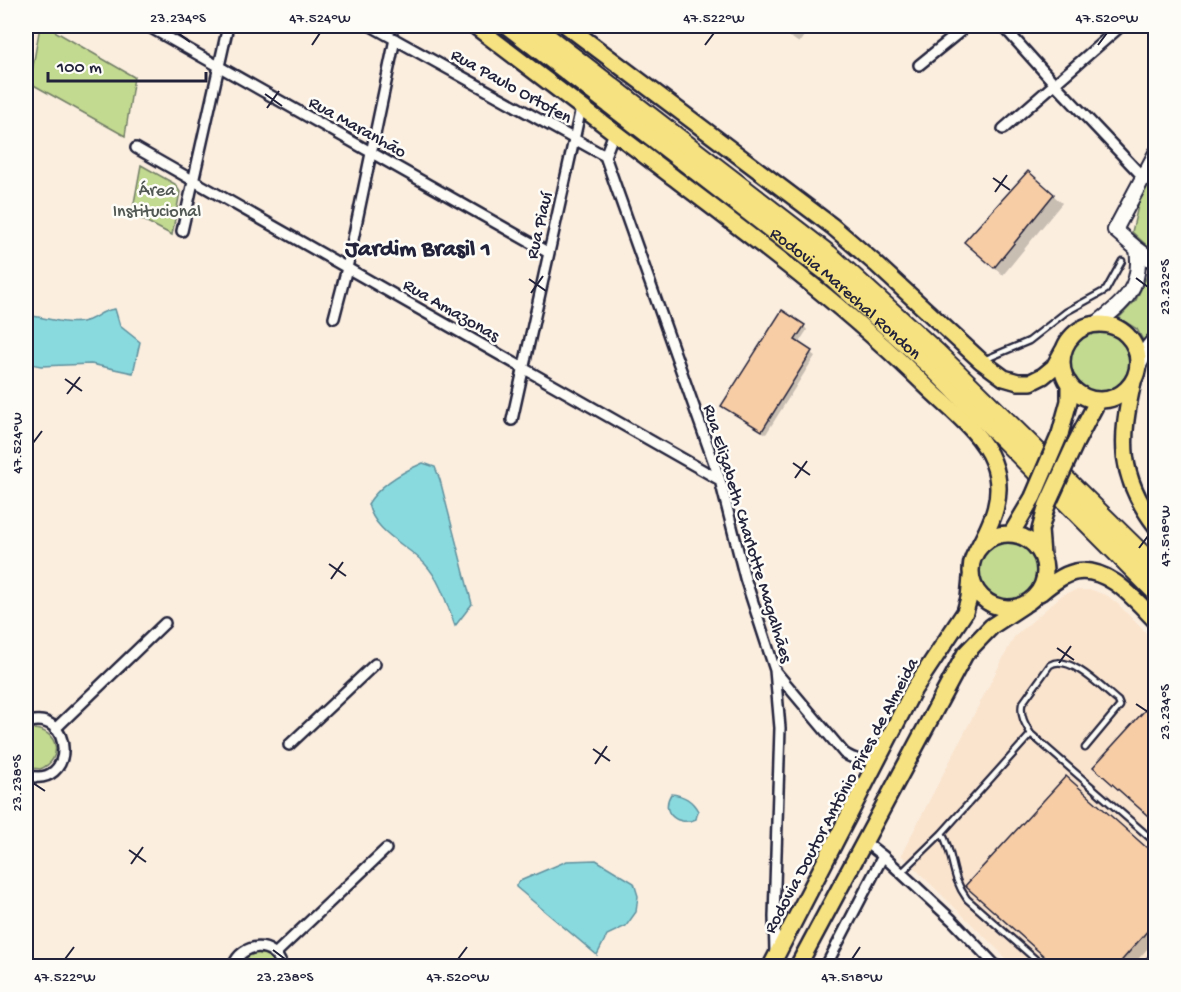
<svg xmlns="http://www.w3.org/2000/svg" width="1181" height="992" font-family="'Gochi Hand',sans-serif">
  <rect width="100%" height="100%" fill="#fbeedf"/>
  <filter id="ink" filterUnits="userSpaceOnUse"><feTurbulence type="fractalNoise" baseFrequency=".0167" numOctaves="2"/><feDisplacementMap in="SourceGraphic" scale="12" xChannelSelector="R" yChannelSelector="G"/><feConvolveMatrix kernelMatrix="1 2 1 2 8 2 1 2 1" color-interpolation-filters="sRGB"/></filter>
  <g filter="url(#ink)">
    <path fill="#fae4ce" d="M1076,590h16l16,6 10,8 37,38v324h-144l-12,-15 -98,-96 113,-218 48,-42z"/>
    <path fill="#c2d990" stroke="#727e66" stroke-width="1.5" d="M40,26h6l88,51 -9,59 -95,-53z
      M141,165l34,19 5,8 -8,43 -40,-21z
      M1155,168v85l-23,-21 8,-35z
      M1148,274h4l3,2v54l-11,12 -7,-13 -18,-11 17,-18z
      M1069 362a30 30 0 1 1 60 0a30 30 0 1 1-60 0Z
      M978 571a30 30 0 1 1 60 0a30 30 0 1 1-60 0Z
      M33,729c26,1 31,31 7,40l-14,-2v-36z
      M256,952l13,3 9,11h-39l5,-8z"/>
    <path fill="#89dadf" stroke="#60909d" stroke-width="1.5" d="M115,309l5,17 20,16 -7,31 -42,-9 -50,2 -15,-3v-47l2,-1c19,3 43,12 61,5 12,-5 11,-9 26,-11z
      M423,463l12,4 5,13 32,124 -17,22c-8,-21 -14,-45 -30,-62 -19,-20 -50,-31 -57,-60 12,-20 34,-32 55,-41z
      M671,794c13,1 21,6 27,17l-2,8c-17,8 -37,-6 -25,-25z
      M596,860l38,23 4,13 -2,16 -10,14 -19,9 -10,20 -81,-68v-2l4,-4 47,-20z"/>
    <path fill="#0003" d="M775,26h36l-12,17z
      M1028,173l34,30 -59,72 -28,-25z
      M804,326l3,4 -9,14 17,12 -49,78 -39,-25z
      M1156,858v81l-24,27h-76l-81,-72z"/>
    <path fill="#f7cda6" stroke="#22223b" stroke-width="1.5" d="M776,26h21l-7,10z
      M1028,171l26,23 -60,74 -30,-26z
      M782,310l23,15 -10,15 17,11 -50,80 -41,-25z
      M1156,698v125l-63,-56z
      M1066,776l90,80v65l-39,45h-62l-90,-80z
      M1156,948v18h-17z"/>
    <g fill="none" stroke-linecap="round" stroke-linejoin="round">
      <defs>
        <path id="lane" d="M986,359l43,-18 37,-29 40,-22 16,-29
          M1031,734c-6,-10 -11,-18 -9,-30l28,-39c19,-12 53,24 68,36l2,5 -35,42
          M942,833c13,24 8,43 25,66l76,67
          M901,873l41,-40 89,-99 125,109"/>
        <path id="street" d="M371,26l234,130
          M1003,26l52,58 88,93
          M151,28l398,225
          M919,65l48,-39
          M1003,129l118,-103
          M614,133l-9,23 115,324 25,98 30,92 5,58 -6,189 1,35
          M136,148l584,332
          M182,231l46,-205
          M334,318l13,-50 48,-229
          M512,420l69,-312
          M776,672l68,81c11,8 21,9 34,4
          M26,723c49,-16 50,68 0,52
          M55,729l110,-106
          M289,745l86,-81
          M865,842l18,14 69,64 44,46
          M275,954l111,-105
          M233,966c9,-24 41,-26 49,0
          M826,966l57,-110"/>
        <path id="secondary" d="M1137,249l19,14
          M1096,324c28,-21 47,-37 41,-75l-22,-19 41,-77
          M1138,367l11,-21 7,-8"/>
        <path id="primary" d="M475,26c66,51 132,101 198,151 87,66 174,131 252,208 23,23 56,46 68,77 13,33 -1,61 -17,90
          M567,26l265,200 44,38 105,97 23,17 14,4h13l12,-6 11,-9 10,-18
          M1062 362a38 38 0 1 1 76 0a38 38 0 1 1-76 0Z
          M1133,382c-13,58 -15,94 23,144
          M1060,434l9,-33v-18
          M1075,444l23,-44
          M971 571a37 37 0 1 1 74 0a37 37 0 1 1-74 0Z
          M1011,534l22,-37
          M1042,555l-2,-25 7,-25
          M1040,593c10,-8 22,-18 35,-21 34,-6 60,28 81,49
          M771,966l143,-277 51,-77 4,-14 2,-21
          M798,966l167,-312 27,-28 32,-21"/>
        <g id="highway">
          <path id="s1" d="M509,26l317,245 104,94 226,227"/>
          <path d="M533,26l295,228 109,99 219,215"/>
        </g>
      </defs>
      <use href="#lane" stroke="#22223b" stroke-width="9"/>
      <use href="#street" stroke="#22223b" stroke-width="14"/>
      <use href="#secondary" stroke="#22223b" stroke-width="18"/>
      <use href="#primary" stroke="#22223b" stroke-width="20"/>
      <use href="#highway" stroke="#22223b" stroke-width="22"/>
      <use href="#lane" stroke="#fdfcf7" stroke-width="4.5"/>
      <use href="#street" stroke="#fdfcf7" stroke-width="9"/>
      <use href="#secondary" stroke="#fdfcf7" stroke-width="14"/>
      <use href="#primary" stroke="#f7e281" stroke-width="15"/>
      <use href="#highway" stroke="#f7e281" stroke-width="18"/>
      <defs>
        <path id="primary-bridge" d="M1033,497l27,-63
          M1047,505l28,-61"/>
      </defs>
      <use href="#primary-bridge" stroke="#22223b" stroke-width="20" stroke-linecap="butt"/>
      <use href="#primary-bridge" stroke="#f7e281" stroke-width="15"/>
    </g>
  </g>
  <path fill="none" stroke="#22223b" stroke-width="2" d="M178,33l12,9M312,45l8,-12M705,45l9,-12M1098,45l9,-12M265,94l17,12M267,108l12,-17M993,178l17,12M995,192l12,-17M1136,278l12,9M529,279l17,12M531,293l12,-17M65,379l17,12M67,394l13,-17M33,443l9,-12M793,463l17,12M795,478l12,-17M1139,548l9,-12M329,564l17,12M331,579l12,-17M1057,648l17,12M1059,663l12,-17M1136,704l12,8M593,749l17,12M595,764l12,-18M33,783l12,8M129,850l17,12M131,864l12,-17M273,950l12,9M65,959l9,-12M458,959l9,-12M852,959l8,-12"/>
  <g text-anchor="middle" stroke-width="5" stroke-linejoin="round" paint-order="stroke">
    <g font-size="18" fill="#22223b" stroke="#fdfcf7">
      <text transform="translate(512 85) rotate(29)" y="6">Rua Paulo Ortofen</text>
      <text transform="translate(358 126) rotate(29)" y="6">Rua Maranhão</text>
      <text transform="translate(538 225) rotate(-77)" y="6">Rua Piauí</text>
      <text dy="6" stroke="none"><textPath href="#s1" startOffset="430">Rodovia Marechal Rondon</textPath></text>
      <text transform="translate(452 309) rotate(30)" y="6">Rua Amazonas</text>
      <text transform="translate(749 533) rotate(73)" y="6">Rua Elizabeth Charlotte Magalhães</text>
      <text transform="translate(840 795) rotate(-62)" y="6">Rodovia Doutor Antônio Pires de Almeida</text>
    </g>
    <g font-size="18" fill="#525954" stroke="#fdfcf7">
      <text x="157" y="195">Área<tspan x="157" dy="21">Institucional</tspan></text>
    </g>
    <g font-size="24" font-weight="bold" fill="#22223b" stroke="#fdfcf7">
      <text x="418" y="255">Jardim Brasil 1</text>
    </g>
  </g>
  <rect width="1181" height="992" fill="none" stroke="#fdfcf7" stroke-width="66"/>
  <path d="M48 72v9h158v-9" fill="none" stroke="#22223b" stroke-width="3"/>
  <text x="57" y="72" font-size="18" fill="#22223b" stroke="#fdfcf7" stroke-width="4.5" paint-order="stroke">100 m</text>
  <rect x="33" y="33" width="1115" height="926" fill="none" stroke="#22223b" stroke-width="2"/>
  <g font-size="15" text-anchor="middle" fill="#22223b">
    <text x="178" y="22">23.234°S</text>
    <text x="320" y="22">47.524°W</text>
    <text x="714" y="22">47.522°W</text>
    <text x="1107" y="22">47.520°W</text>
    <text transform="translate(1164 287) rotate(-90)" y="5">23.232°S</text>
    <text transform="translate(16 443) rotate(-90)" y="5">47.524°W</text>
    <text transform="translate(1164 536) rotate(-90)" y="5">47.518°W</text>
    <text transform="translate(1164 712) rotate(-90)" y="5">23.234°S</text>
    <text transform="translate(16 783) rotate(-90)" y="5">23.238°S</text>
    <text x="65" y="981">47.522°W</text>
    <text x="285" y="981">23.238°S</text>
    <text x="458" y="981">47.520°W</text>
    <text x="852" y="981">47.518°W</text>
  </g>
</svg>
